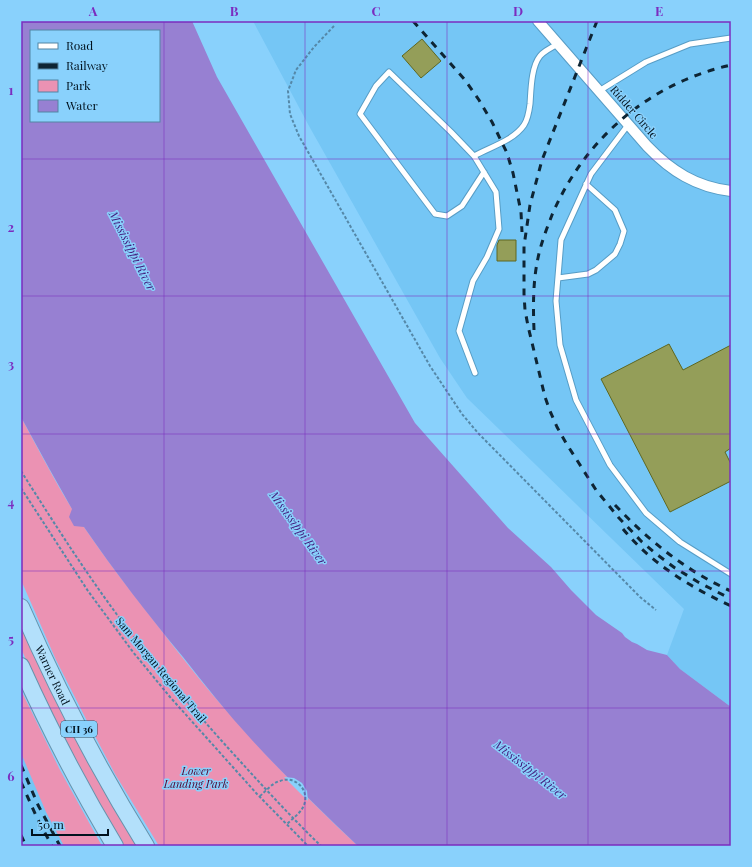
<svg xmlns="http://www.w3.org/2000/svg" width="752" height="867" font-family="'Playfair Display',serif">
  <rect width="100%" height="100%" fill="#89d1fc"/>
  <path fill="#75c6f5" d="M253,21h478v686l-51,-38 -13,-14 17,-46 -217,-211 -27,-40 -131,-232z
    M21,748l46,98h-46z"/>
  <path fill="#eb92b3" d="M21,417c20,37 39,75 63,110 21,31 44,61 67,90 26,34 53,69 82,101 39,45 81,87 125,128h-199l-44,-72 -27,-51 -32,-63 -35,-80z
    M21,626l117,220h-15l-16,-28 -51,-95 -25,-51 -10,-24z
    M21,690l39,80 42,76h-38l-18,-34 -25,-59z"/>
  <path fill="#9780d2" fill-rule="evenodd" d="M21,21h171l25,56 198,346 93,105 43,39 20,23 25,25 26,18 3,4 7,5 5,2 10,6 20,5 13,14 51,38v139h-373c-37,-35 -73,-70 -107,-107 -24,-26 -46,-54 -68,-82 -35,-42 -68,-85 -99,-130l-10,-1 -5,-9 3,-8 -22,-39 -29,-53zM31,31h128v90h-128z"/>
  <path fill="#89d1fc" d="M284,777l10,1 8,5 5,8 1,10z"/>
  <path fill="#949e59" stroke="#5e6720" d="M422,39l19,22 -20,17 -19,-22z
    M499,240h17v21h-19v-16z
    M669,344l14,26 48,-25v103l-6,4 6,12v17l-61,31 -69,-133z"/>
  <g fill="none" stroke-linecap="round" stroke-linejoin="round">
    <defs>
      <path id="service" d="M599,91l47,-29 44,-18 41,-6
        M628,125l-37,49 -30,66 -5,61 4,44 16,55 34,65 36,48 34,29 51,32
        M474,156c16,-9 39,-15 50,-31 4,-6 5,-13 6,-21 1,-13 1,-37 10,-48 4,-5 12,-9 18,-12
        M558,278l30,-4 8,-4 19,-16 5,-10 4,-13 -9,-21 -29,-26
        M475,373l-16,-42 14,-50 14,-24 12,-28 -3,-37 -22,-36 -23,-24 -62,-60 -13,14 -16,28 75,100 12,2 15,-10 22,-34"/>
      <path id="minor" d="M538,21l109,125c24,25 49,41 84,45"/>
      <g id="trunk">
        <path id="s1" d="M21,607c36,83 78,163 125,239"/>
        <path d="M21,666c28,62 59,122 94,180"/>
      </g>
    </defs>
    <use href="#service" stroke="#579dc6" stroke-width="7"/>
    <use href="#minor" stroke="#579dc6" stroke-width="12"/>
    <use href="#trunk" stroke="#6893ad" stroke-width="18"/>
    <path stroke="#5588a8" stroke-width="2" stroke-dasharray="3 2" stroke-linecap="butt" d="M334,26l-20,21 -18,23 -8,21 2,23 9,22 131,230 32,48 16,19 162,164 16,13
      M21,471c33,52 66,104 103,153 33,43 69,85 105,125 30,33 60,66 92,97
      M21,488l67,103 45,61 37,45 87,97 51,52
      M260,796c6,-5 12,-13 20,-15 15,-6 30,9 24,24 -3,8 -11,13 -17,19"/>
    <use href="#service" stroke="#fff" stroke-width="5"/>
    <use href="#minor" stroke="#fff" stroke-width="10"/>
    <use href="#trunk" stroke="#b3e0fb" stroke-width="16"/>
    <path stroke="#0e2534" stroke-width="3" stroke-dasharray="7 7" stroke-linecap="butt" d="M413,21l52,59 14,20 13,22 15,31 6,20 8,39 1,20
      M597,21l-55,139 -12,45 -6,41v48l1,16 3,16 17,71 5,14 7,16 9,16 30,47 23,28 23,24 13,11 20,15 23,14 33,17
      M534,330c-1,-24 -1,-49 4,-72 3,-15 9,-30 14,-43 33,-77 98,-132 179,-150
      M615,505c33,35 71,66 116,86
      M623,529c29,35 67,58 108,77
      M21,765l17,40 22,41
      M21,782l16,36 15,28
      M21,835l5,11"/>
  </g>
  <path fill="none" stroke="#7b2cbf" stroke-width="1" stroke-opacity="0.55" d="M164,21v825M305,21v825M447,21v825M588,21v825M21,159h710M21,296h710M21,434h710M21,571h710M21,708h710"/>
  <g text-anchor="middle" stroke-width="3" stroke-linejoin="round" paint-order="stroke">
    <rect fill="#89d1fc" stroke="#294b61" stroke-width="1" x="61" y="721" width="36" height="16" rx="3"/>
    <g font-size="10" font-weight="bold" fill="#00121e">
      <text x="79" y="733">CH 36</text>
    </g>
    <g font-size="11" fill="#00121e" stroke="#89d1fc">
      <text transform="translate(634 112) rotate(49)" y="4">Ridder Circle</text>
      <text transform="translate(161 670) rotate(50)" y="4">Sam Morgan Regional Trail</text>
      <text dy="4" stroke="none"><textPath href="#s1" startOffset="75">Warner Road</textPath></text>
    </g>
    <g font-size="11" font-style="italic" fill="#53002c" stroke="#89d1fc">
      <text x="196" y="775">Lower<tspan x="196" dy="13">Landing Park</tspan></text>
    </g>
    <g font-size="12" font-style="italic" fill="#431c7d" stroke="#89d1fc">
      <text transform="translate(132 251) rotate(63)" y="4">Mississippi River</text>
      <text transform="translate(298 528) rotate(54)" y="4">Mississippi River</text>
      <text transform="translate(530 770) rotate(38)" y="4">Mississippi River</text>
    </g>
  </g>
  <rect width="752" height="867" fill="none" stroke="#89d1fc" stroke-width="44"/>
  <rect x="30" y="30" width="130" height="92" fill="#89d1fc" stroke="#5285a3"/>
  <rect x="38" y="43" width="20" height="6" fill="#ffffff" stroke="#5285a3"/>
  <text x="66" y="50" font-size="12" fill="#00121e">Road</text>
  <rect x="38" y="63" width="20" height="6" fill="#0e2534" stroke="#5285a3"/>
  <text x="66" y="70" font-size="12" fill="#00121e">Railway</text>
  <rect x="38" y="80" width="20" height="12" fill="#eb92b3" stroke="#5285a3"/>
  <text x="66" y="90" font-size="12" fill="#00121e">Park</text>
  <rect x="38" y="100" width="20" height="12" fill="#9780d2" stroke="#5285a3"/>
  <text x="66" y="110" font-size="12" fill="#00121e">Water</text>
  <path d="M32 829v6h76v-6" fill="none" stroke="#00121e" stroke-width="2"/>
  <text x="38" y="829" font-size="12" fill="#00121e" stroke="#89d1fc" stroke-width="3" paint-order="stroke">50 m</text>
  <rect x="22" y="22" width="708" height="823" fill="none" stroke="#7b2cbf" stroke-width="1.5"/>
  <g font-size="13" text-anchor="middle" font-weight="bold" fill="#7b2cbf">
    <text x="93" y="16">A</text>
    <text x="234" y="16">B</text>
    <text x="376" y="16">C</text>
    <text x="518" y="16">D</text>
    <text x="659" y="16">E</text>
    <text x="11" y="95">1</text>
    <text x="11" y="232">2</text>
    <text x="11" y="369">3</text>
    <text x="11" y="507">4</text>
    <text x="11" y="644">5</text>
    <text x="11" y="781">6</text>
  </g>
</svg>
